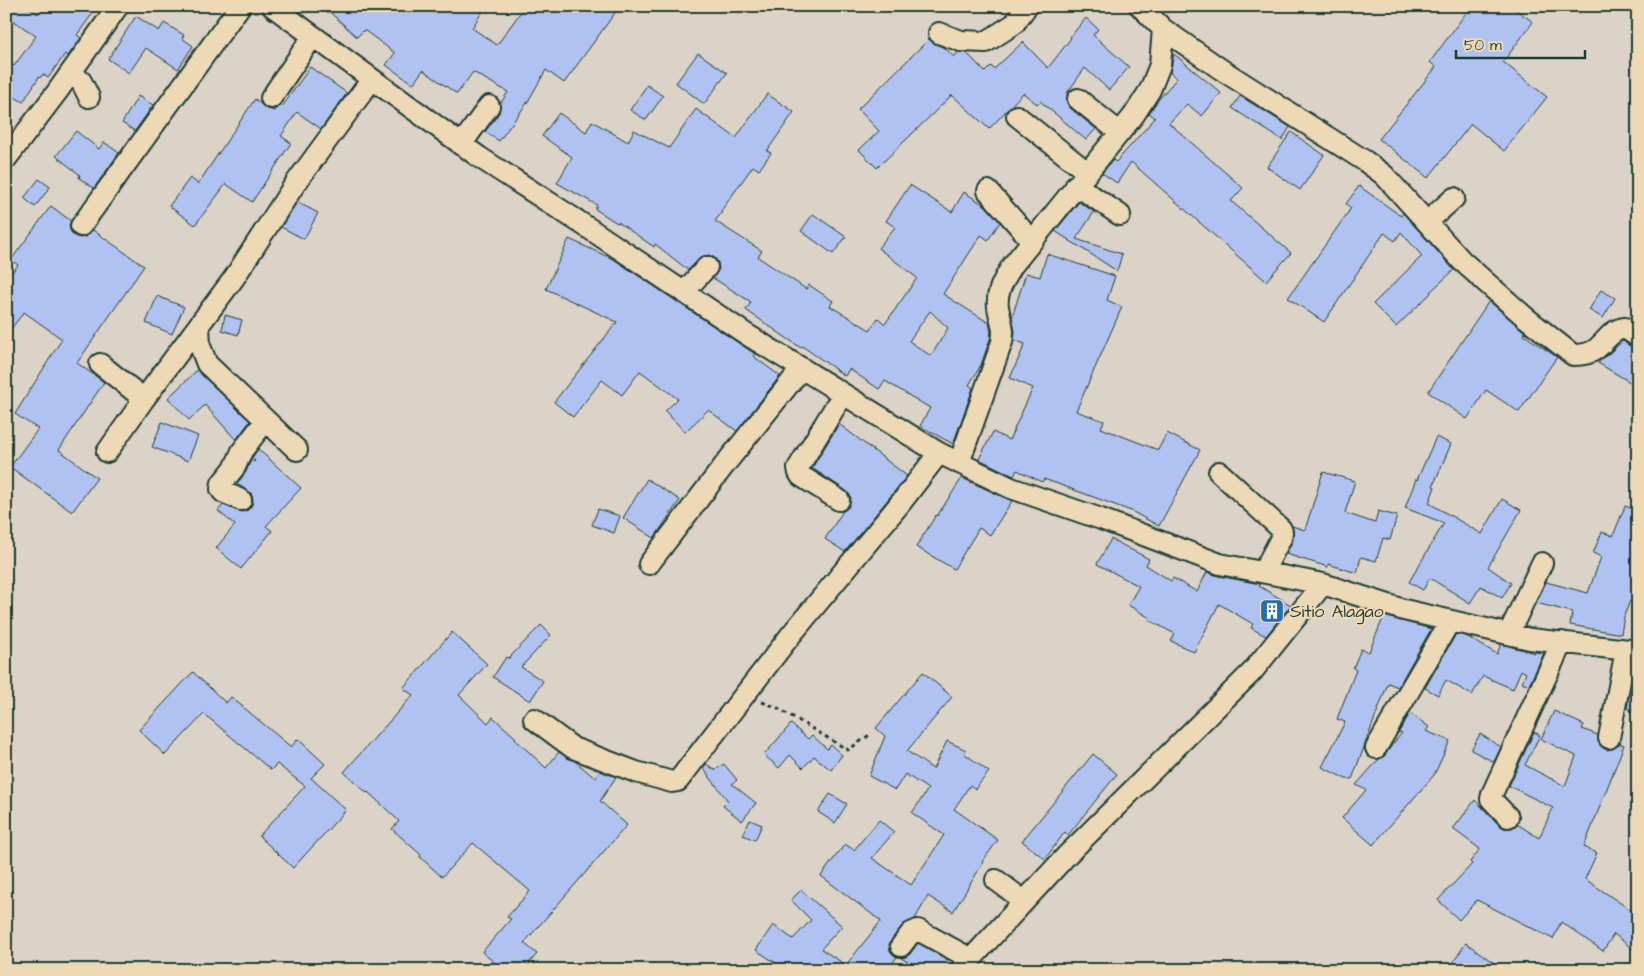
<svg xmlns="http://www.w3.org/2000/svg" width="1644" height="976" font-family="'Architects Daughter',sans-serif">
  <rect width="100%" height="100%" fill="#dbd2c8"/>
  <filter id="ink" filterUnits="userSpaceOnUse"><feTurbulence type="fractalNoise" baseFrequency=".02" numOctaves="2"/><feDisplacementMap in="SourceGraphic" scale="10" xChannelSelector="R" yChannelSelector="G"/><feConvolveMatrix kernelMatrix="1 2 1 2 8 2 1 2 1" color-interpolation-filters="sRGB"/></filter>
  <g filter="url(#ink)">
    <path fill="#b0c2f1" stroke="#1f3d34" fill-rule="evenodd" d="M16,6h10l12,8 6,-8h54l-21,29 4,3 -13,18 -3,-2 -17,24 -5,-4 -3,4 -1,-1 -16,25 -17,-10v-33l8,7 22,-30 -28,-19z
      M323,6h163l-14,22 25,17 28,-39h95l-56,77 -18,-13 -19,33 -28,38 -14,-9 14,-19 1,-9 8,-12 -35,-20 -16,22 -34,-24 -10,14 -27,-19 9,-12 -31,-23 -7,7z
      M1471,6h40l22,16 -30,40 44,35 -43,54 -33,-27 -43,54 -49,-39 57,-72 -6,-5z
      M136,16l23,15 5,-8 20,12 -2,3 11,8 -15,23 -32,-21 -17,25 -21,-14z
      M1086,18l12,11 -5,6 36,32 -20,23 -24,-22 -18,25v10l3,5 26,21 -10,11 -46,-39 -3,3 -14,-11 -34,36 -37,-34 -75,73 -18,-18 20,-19 -21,-22 71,-70 6,5 10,4 9,9 4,-5 9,1 18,19 6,-6 3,3 29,-27 25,26 23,-30 -1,-1z
      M698,53l29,20 -23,31 -28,-21z
      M1174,54l47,39 -19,23 -15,-12 -18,19 74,65 -12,13 60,52 -25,28 -135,-119 -14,21 -15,-10 11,-13 3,2 39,-44 -6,-5 9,-13 19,-22 -7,-5z
      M310,67l37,26 -26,36 -24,-17 -16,24 10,7 -39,59 -26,-18 -31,41 -26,-19 21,-28 8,6 57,-85 10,9 9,3 6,-6 2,2z
      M647,85l16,11 -17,24 -16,-10z
      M767,94l27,18 -27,39 4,2 -12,17 -6,-4 -32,45 1,1 -7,9 47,30 -4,6 48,32 3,-4 24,16 -3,5 40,24 8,-12 7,6 32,-46 -39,-30 17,-21 -9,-6 24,-36 42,27 12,-20 22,14 14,16 -12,18 -7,-5 -38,59 46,29 2,9 -1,7 -9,26 -12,20 4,3 -20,56 -33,-18 10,-18 -45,-27 -6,8 -30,-20 -4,7 -43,-30 -1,2 -55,-38 5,-8 -38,-24 6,-9 -1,-6 -3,-5 -6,-3 -6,1 -15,14 -33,-26 -1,3 -36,-25 -1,1 -22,-14 2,-4 -40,-22 15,-26 -30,-21 17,-23 27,19 6,-11 36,21 6,-12 35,18 27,-39 40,29zM930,311l18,17 -17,28 -22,-15z
      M138,96l15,9 -18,26 -13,-8z
      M1240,96l50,31 -8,13 -50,-32z
      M76,131l23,18 5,-7 15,11 -25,35 -15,-10 1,-3 -24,-19z
      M1291,132l33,23 -24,35 -33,-23z
      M39,179l11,8 -15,20 -11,-9z
      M1359,186l42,30 2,-3 51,57 -24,22 1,1 -35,34 -23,-23 49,-48 -21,-24 -6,9 -11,-8 -60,89 -36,-24 63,-90 -5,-4z
      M297,202l21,11 -14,26 -23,-12z
      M1079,202l15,10 -18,27 46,15 -5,17 -62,-40z
      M51,206l20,15 -2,4 1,5 4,6 6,2 5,-1 8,-7 51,36 -67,97 27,19 -45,68 38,28 -25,34 -62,-45 28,-38 -23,-15 47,-75 -38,-27 -18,23v-55l12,-15 -7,-5z
      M813,214l33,23 -13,17 -32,-23z
      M569,239l46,21 140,94 -2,2 27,20 -43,55 -29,-21 -23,22 -20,-21 13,-12 -38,-28 -18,24 -20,-15 -29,37 -19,-15 63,-80 -71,-33z
      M1047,254l68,22 -8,24 15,7 -46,104 28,10 -3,7 57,22 9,-17 33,17 -41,76 -28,-15 -43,-16 -44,-16 -2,3 -25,-12 -3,6 -35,-17 14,-27 16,8 24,-52 -23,-10 15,-34 -11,-4 1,-9 -3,-14 14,-44 14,4z
      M1601,290l14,8 -12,20 -14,-8z
      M157,296l27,11 -12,27 -26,-11z
      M1489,301l36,31 -1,3 33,22 -38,55 -33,-22 -19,29 -39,-27z
      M225,315l17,5 -4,15 -16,-5z
      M1623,341l8,6 7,2v38l-40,-24z
      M197,370l53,51 -14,19 -31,-35 -16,15 -21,-22z
      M162,422l36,14 -10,25 -36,-14z
      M839,424l68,52 -62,76 -20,-13 18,-28 6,-5 2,-7 -1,-4 -5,-5 -33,-22z
      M1436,437l15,7 -18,42 2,1 -6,16 53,31 20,-35 19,11 -33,57 23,16 -9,15 -21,-12 -11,17 -40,-25 -7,12 -14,-8 35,-59 -39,-15 11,-29 1,1z
      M258,449l43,39 -35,38 6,5 -31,38 -25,-21 19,-23 -17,-14 5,-6 19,7 6,-2 4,-5 1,-6 -2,-6 -14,-9 9,-12 5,-12 3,2 1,-1 -3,-3z
      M1323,472l32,9 -10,32 30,10 3,-12 19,5 -7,24 -7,-2 -7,23 -15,-4 -4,16 -29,-9v3l-42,-13 7,-14 -1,-14 13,4z
      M962,478l50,23 -22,34 -11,-7 -25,41 -38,-22 20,-32 1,1z
      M647,479l33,21 -26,38 -31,-20z
      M1625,506l13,5v92l-8,-2 -6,15 -3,18 -51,-9 2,-13 -36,-9 10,-21 42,11 13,-36 -8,-4 9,-21 11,4z
      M598,509l22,7 -6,17 -22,-8z
      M1111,539l38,20 -3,6 25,16 2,-3 24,14 10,-20 11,4 42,8 -1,2 32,19 -25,31 -15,-8 2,-4 -34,-20 -25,48 -23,-11 4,-7 -26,-14 1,-2 -22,-13 11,-19 -42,-22z
      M1384,616l47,13 -33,58 -10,-4 -36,96h-6l-24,-12 23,-45 -8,-3 19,-49 -3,-2 8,-19 8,3z
      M541,625l10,10 -30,32 22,14 -13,20 -37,-24 13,-20 3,1z
      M452,632l35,32 -28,31 29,28 5,-6 23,21 -1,1 31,29 13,-16 17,10 19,16 5,-7 16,6 -16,24 27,24 -103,118 13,11 -14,16h-20l-21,-18 29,-33 -4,-2 23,-26 -57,-48 -31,34 -22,-20 1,-2 -29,-26 7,-8 -31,-29 -1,1 -23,-21 69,-77 -10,-7z
      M1456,634l10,2 31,18 4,-10 34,9 1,-1 8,1 -15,32 -7,-3 4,-9 -5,-3 -8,19 -30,-13 -11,19 -26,-15 -8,15 -13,-7z
      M1638,671v42l-11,-5 4,-22z
      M193,672l33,31 5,-6 60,50 7,-8 27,25 -14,14 35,32 -53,58 -34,-32 46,-50 -28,-22 -6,6 -67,-56 -39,41 -26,-25z
      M923,672l29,25 -45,54 26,18 14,-28 19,9 -2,3 25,19 -14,17 -5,-4 -16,24 44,31 -16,22 1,1 -30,49 -25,-16 -13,23 -13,7 -13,18 1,7 7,6 -10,13h-96l-10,-7 -2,2 -23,-15 17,-25 20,14 18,-19 -20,-20 10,-10 41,36 -21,23 25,16 35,-44 -60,-45 24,-32 9,6 25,-30 15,12 -22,26 39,27 33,-50 -32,-22 16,-24 -23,-15 -10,16 -26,-14 16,-40 -9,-8z
      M1554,711l30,14 -2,4 16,6v6l4,6 5,3 5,-1 7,-6 5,2 -40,102 13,6 -12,26 53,36v38l-24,-19 -11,17 -42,-29 -8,17 -76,-39 -18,20 -21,-20 34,-36 -2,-2 10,-13 -27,-20 22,-29 24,25 5,3h7l6,-4 22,14 14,-30 -44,-22 25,-54 6,3 -15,30 40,21 11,-30 -35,-17z
      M1410,713l19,14 -3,4 24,10 -16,34 -61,70 -31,-27 24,-28 -10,-5 23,-26 7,-5 6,-9 10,-12 -3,-1z
      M791,724l17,15 4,-4 15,14 4,-4 11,10 -11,15 -17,-14 -11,12 -13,-13 -11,13 -15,-13z
      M1480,734l21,13 -7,15 -23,-12z
      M1093,754l24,20 -49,61 -3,-3 -20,27 -23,-18z
      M706,764l9,6 9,-6 13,16 -5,4 24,19 -14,18 -19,-15 5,-5 -25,-33z
      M830,794l17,10 -12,19 -17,-11z
      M750,820l12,5 -7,15 -12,-5z
      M918,943l30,17 -6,10h-21l-20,-12 5,-1 4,-3z
      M1466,943l38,27h-56z"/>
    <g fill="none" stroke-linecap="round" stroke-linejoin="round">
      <defs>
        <path id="minor" d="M272,6l207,151 111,72 156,105 193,119 72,35 90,31 119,45 103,20 81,26 126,29 108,12
          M1140,6l23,23 59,41 143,91 19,14 78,86 63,56 48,38c9,0 17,-1 23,-6 12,-9 14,-19 29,-21l13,9
          M939,33l22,8 25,1 28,-18 13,-18
          M71,73l10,8 8,16
          M271,98l42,-62
          M1078,99l41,33
          M1017,116l70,56
          M461,145l28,-39
          M6,159l51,-67 61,-86
          M1076,185l44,30
          M988,191l44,50
          M1427,222l27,-24
          M81,226l159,-220
          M684,292l23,-25
          M100,364l44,35
          M297,450l-90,-86 -7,-18 -1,-21 35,-47 61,-94 77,-105
          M107,452l37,-53 55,-74
          M959,463l43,-121c3,-16 -2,-21 -4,-35 -2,-16 6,-27 14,-41l122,-151 16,-25 10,-25 3,-36
          M1219,472l62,57 1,3 -1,6 -18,34
          M241,500l-18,-8 -2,-3 1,-6 13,-16 7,-16 24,-31
          M839,500l-38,-24 -2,-3 -1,-5 45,-74
          M649,564l77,-101 76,-95
          M1509,633l33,-70
          M534,719l39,29 63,24 36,10 6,-1 112,-145 113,-136 36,-47
          M1609,738l17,-88
          M1376,748l74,-127
          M1508,817l-17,-18 1,-5 70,-152
          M996,880l28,21
          M901,946l10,-13 7,-3 53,29
          M961,970l106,-115 185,-183 71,-88"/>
      </defs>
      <use href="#minor" stroke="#1f3d34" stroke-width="24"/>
      <path stroke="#1f3d34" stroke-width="3" stroke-dasharray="4 4" stroke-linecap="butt" d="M762,702l14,5 72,43 23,-16"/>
      <use href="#minor" stroke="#eed9b7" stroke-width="20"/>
    </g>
  </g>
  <defs>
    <symbol id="building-square" viewBox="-11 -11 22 22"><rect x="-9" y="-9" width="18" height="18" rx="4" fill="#1f6fb2" stroke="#eed9b7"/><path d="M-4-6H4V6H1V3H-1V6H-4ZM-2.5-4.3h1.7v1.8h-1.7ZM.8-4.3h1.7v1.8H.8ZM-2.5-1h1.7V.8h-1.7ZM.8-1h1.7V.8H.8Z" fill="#fff"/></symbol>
  </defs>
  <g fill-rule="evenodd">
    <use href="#building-square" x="1258" y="597" width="28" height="28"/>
  </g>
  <g text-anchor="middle" stroke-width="4" stroke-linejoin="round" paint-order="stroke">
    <g font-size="18" fill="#1f3d34" stroke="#eed9b7" text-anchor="start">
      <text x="1290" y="617">Sitio Alagao</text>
    </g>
  </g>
  <rect width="1644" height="976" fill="none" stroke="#eed9b7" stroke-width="25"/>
  <rect x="12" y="12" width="1619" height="951" fill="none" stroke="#1f3d34" stroke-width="2" filter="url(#ink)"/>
  <path d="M1456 50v8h129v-8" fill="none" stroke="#1f3d34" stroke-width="2.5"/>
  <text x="1464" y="50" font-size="15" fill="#1f3d34" stroke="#eed9b7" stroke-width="4" paint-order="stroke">50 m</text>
</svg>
